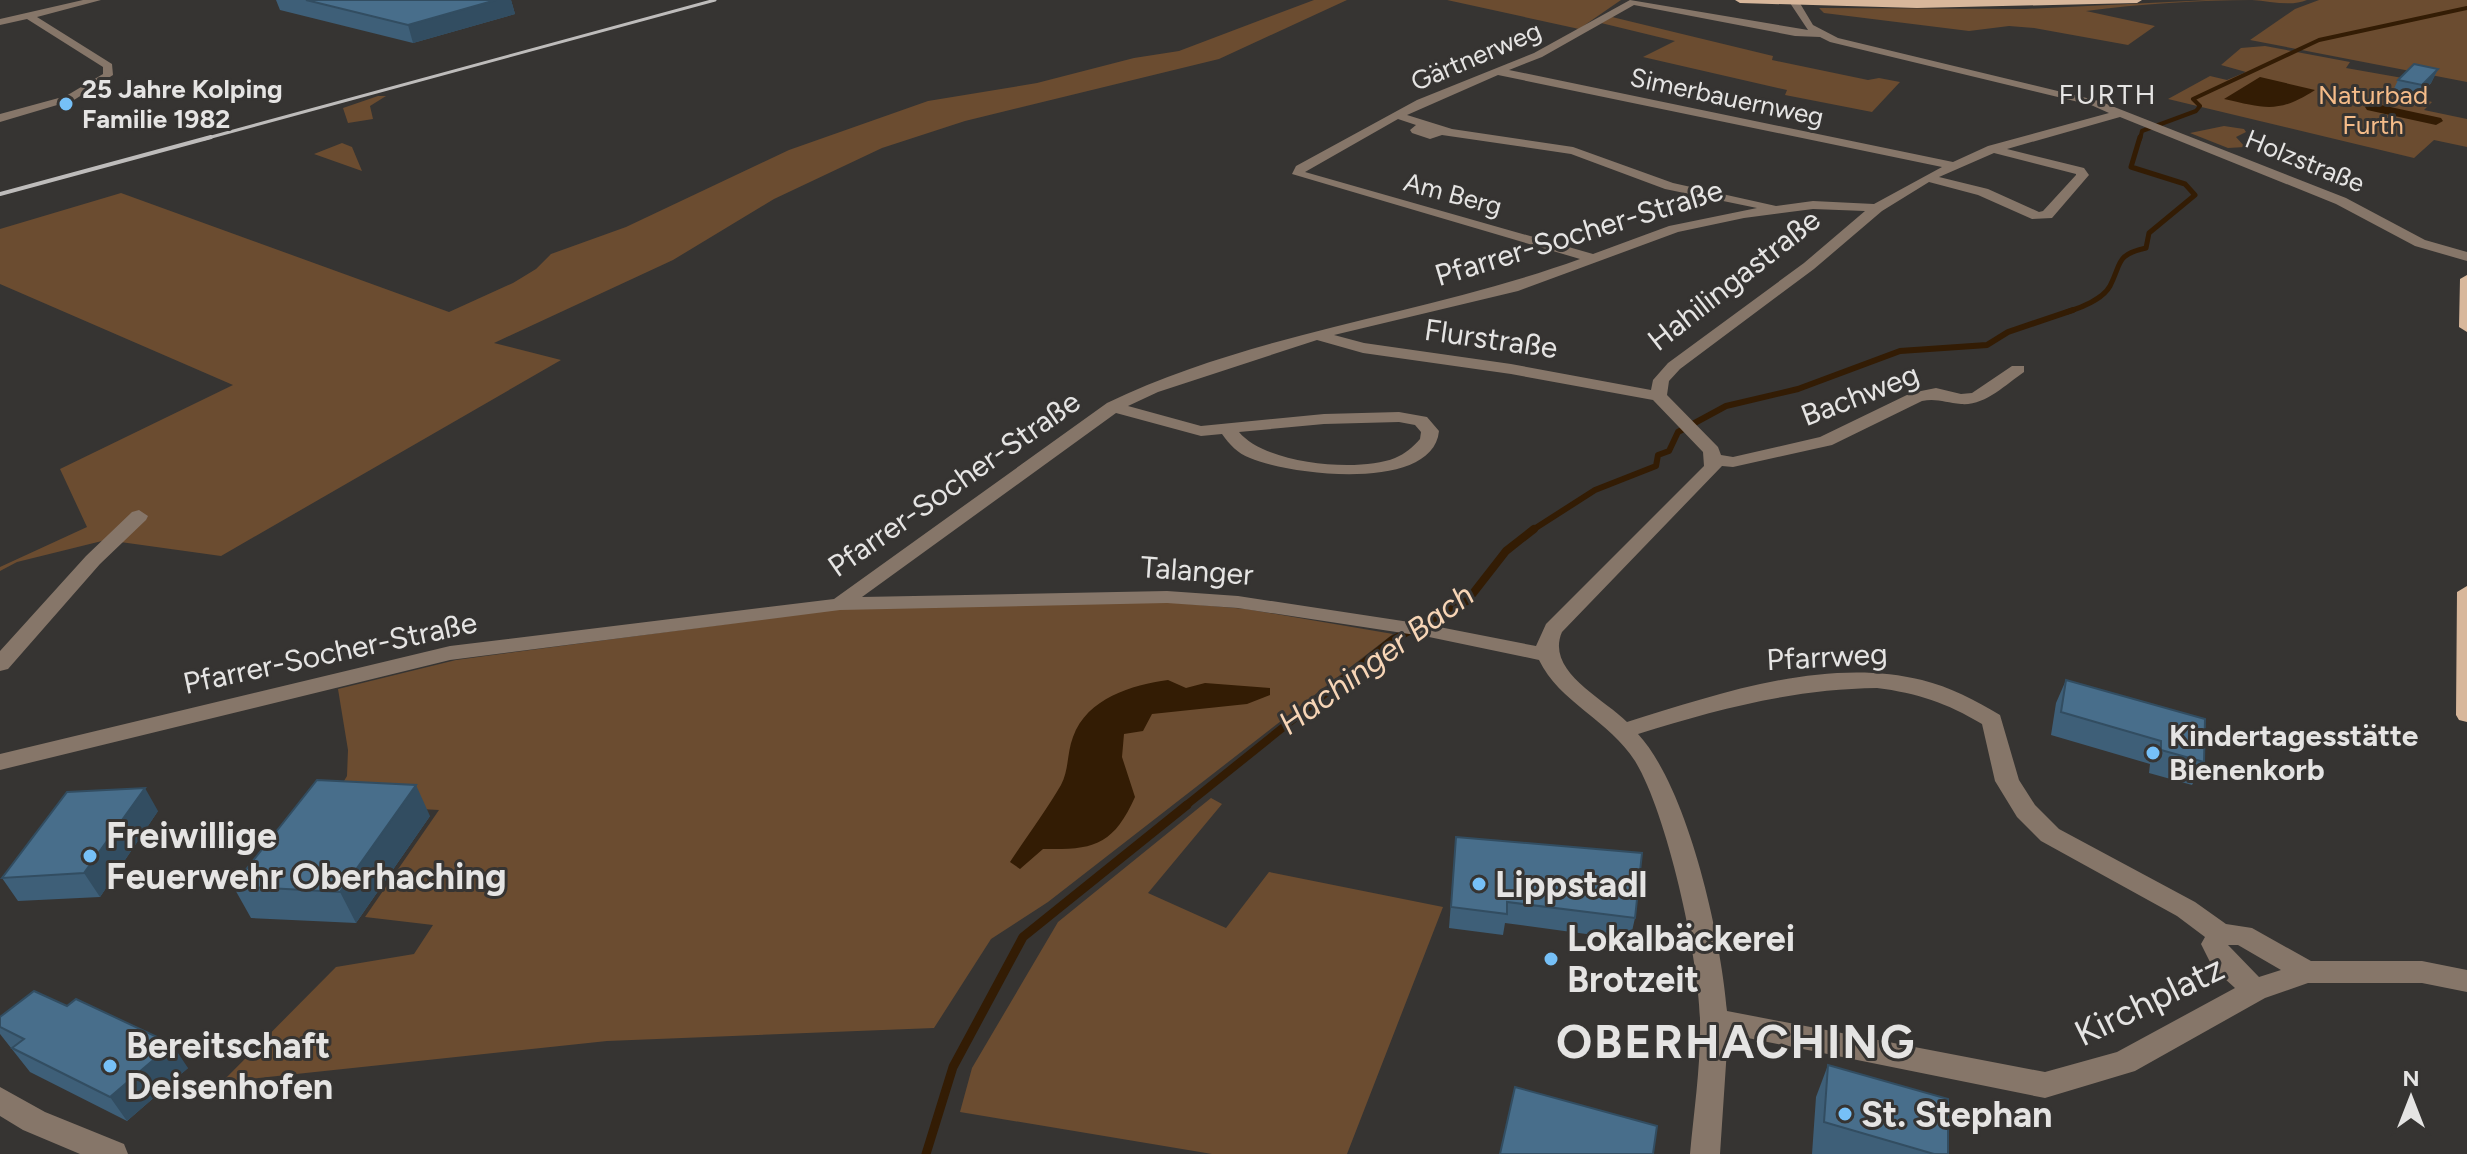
<svg xmlns="http://www.w3.org/2000/svg" width="2467" height="1154" font-family="Figtree,sans-serif">
  <rect width="100%" height="100%" fill="#363432"/>
  <path fill="#6b4c30" d="M1314,0h33l-128,59 -254,62 -83,27 -108,51 -101,61 -179,83 67,17 -340,196 -115,-16 -89,22 -17,9v-4l87,-40 -27,-58 173,-84 -233,-101v-55l121,-36 328,119 64,-29 23,-14 15,-15 75,-27 163,-77 139,-49 109,-18 97,-25 45,-7z
    M1447,0h174l-42,29z
    M2209,0h98c-16,7 -37,1 -55,0 -54,0 -112,4 -166,11l69,15 -27,19 -94,-17 -25,-2 -40,5 -145,-18 -5,-5 206,1z
    M2319,0h148v82l-217,-42 45,-31z
    M1612,17l161,39 -1,4 96,20 11,-2 21,4 -28,30 -87,-17 2,-5 -144,-33 32,-16 -74,-18z
    M2265,46l85,16 -4,6 85,15 -13,15 14,4 -8,8 43,9v28l-33,-7 -20,18 -246,-59 42,-23 17,4 19,-8 -25,-7 20,-17z
    M378,96h8l-16,10 3,13 -25,4 -5,-15z
    M2224,126l20,3 2,3 -10,5 9,10 -17,1 -38,-15z
    M342,143l10,4 10,24 -48,-17z
    M1166,602l80,7 147,25 -345,268 -57,37 -57,89 -327,13 -385,41 114,-115 78,-13 19,-29 -68,-8 74,-107 -109,-6 17,-28 1,-26 -10,-61 118,-29 384,-51z
    M1211,798l11,6 -74,89 78,35 43,-56 174,35 -96,247h-135l-252,-42 12,-44 86,-146z"/>
  <path fill="#331c04" d="M2260,77l55,13c-37,24 -50,18 -91,9z
    M1168,680l18,8 19,-5 65,5v7l-23,9 -95,10 -9,17 -19,3 -2,23 13,40c-22,49 -42,53 -92,52l-23,20 -10,-7c17,-26 36,-51 51,-77 8,-15 6,-33 12,-48 14,-39 59,-52 95,-57z"/>
  <g fill="none" stroke-linecap="round" stroke-linejoin="round">
    <path stroke="#331c04" stroke-width="4" d="M2140,139l2,-8 54,-20 4,-5 -7,-7 126,-59 148,-32"/>
    <path stroke="#331c04" stroke-width="5" d="M2067,312c13,-4 36,-13 43,-26 12,-23 5,-31 36,-38l3,-15 46,-38 -10,-11 -54,-17 9,-30"/>
    <path stroke="#331c04" stroke-width="6" d="M1531,531l64,-41 61,-24 2,-11 11,-4 9,-19 48,-26 72,-17 102,-38 87,-6 21,-13 65,-22"/>
    <path stroke="#331c04" stroke-width="8" d="M1184,807l208,-167 75,-39 39,-50 28,-22"/>
    <path stroke="#331c04" stroke-width="9" d="M926,1154l27,-87 70,-130 164,-132"/>
    <path fill="#331c04" fill-rule="evenodd" d="M2372,103l69,15 2,3 -7,4 -69,-15 -2,-3z"/>
    <path fill="#867669" fill-rule="evenodd" d="M83,0h18l-64,17 75,47 1,11 -39,25 -74,22v-8l66,-18 37,-22v-7l-76,-48 -27,6v-6z
      M1630,0l178,30 -20,-30h10l15,25 25,13 261,63 247,97 79,42 42,12v9l-52,-15 -79,-42 -216,-87 -113,32 77,19 5,7 -37,43 -20,1 -54,-24 -49,-13 -47,29 -68,58 -134,100 -11,12 -2,14 51,52 3,8 12,2 87,-20 91,-44 25,-5 25,6 11,-1 40,-27h12v6c-19,13 -39,34 -63,32 -15,-1 -24,-6 -39,-3l-90,44 -99,22 -11,-1 -160,166c-17,39 41,66 65,90 91,-28 199,-66 295,-42 28,7 53,20 78,35l19,65 16,25 24,24 136,73 31,22 26,4 59,33h111l45,9v22l-45,-9h-114l-43,15 -130,73 -90,27 -317,-64 -8,120h-30c4,-44 11,-89 10,-134 -1,-62 -33,-207 -65,-259 -25,-40 -76,-59 -96,-101l-110,-23 -191,-29 -71,-5 -327,7 -390,50 -450,110v-16l450,-108 384,-47 273,-196c150,-72 318,-88 473,-144l-288,-85 4,-8 121,-66 117,-47zM1634,5l161,31 25,1 10,5 261,63 18,8 -121,33 -35,16 -444,-92 33,-13zM1498,75l444,92 -68,37 -61,-3 -37,5 -103,-23 -100,-36 -121,-18 -45,-14zM1398,119l18,6 -6,5 2,3 18,6 12,-4 129,19 94,35 92,19 -88,18 -76,28 -288,-82zM1994,153l82,21v1l-33,36 -4,1 -51,-23 -49,-12zM1813,209l52,2 -61,52 -136,100 -15,17 -2,10 -140,-26 -147,-21 -30,-8 184,-44 160,-59 66,-14zM1317,340l46,13 148,21 142,26 50,52 1,14 -158,158 -10,22 -107,-21 -191,-29 -71,-5 -305,6 254,-184 85,23 21,-2c8,11 15,19 28,24 38,17 183,35 189,-27l-12,-14 -28,-5 -75,2 -123,12 -73,-20 30,-14zM1399,422l16,3 6,7 -1,7c-7,8 -15,15 -25,19 -37,15 -130,6 -156,-26l85,-8zM1877,688c40,5 70,15 105,36l13,57 22,36 24,24 136,75 28,21 -4,7 12,24 22,20 -118,64 -72,20 -318,-61c-6,-74 -39,-223 -89,-277 79,-25 156,-45 239,-46zM2228,945h10l43,25 -22,7z
      M139,510l9,6 -2,4 -46,44 -92,105 -8,2v-20l86,-95 46,-44z
      M0,1087l45,25 79,32 4,10h-48l-57,-24 -23,-14z"/>
    <path fill="#d8b79b" fill-rule="evenodd" d="M1735,0h407l-5,3 -220,5 -177,-5z
      M2467,275v57l-8,-5 1,-48z
      M2467,586v136l-8,-2 -3,-5 1,-123z"/>
    <path stroke="#bebcbb" stroke-width="3" d="M204,139l511,-139"/>
    <path stroke="#bebcbb" stroke-width="4" d="M0,194l211,-57"/>
  </g>
  <path fill="#3e5f78" d="M276,0h235l4,14 -102,29 -133,-33z
    M2438,69l-7,14 -16,17 -24,-5 7,-15z
    M2066,680l138,82 -12,23 -43,-12 1,-9 -99,-29 5,-32z
    M158,811l-58,86 -82,4 -16,-23z
    M430,816l-74,107 -105,-5 -18,-32z
    M1456,837l179,81 -5,22 -125,-17 -2,12 -54,-7z
    M0,1017l188,51 -61,53 -97,-49 -30,-38z
    M1828,1065l120,89h-136l4,-57z"/>
  <path fill="#324d61" d="M496,0h15l4,14 -102,29 -5,-18z
    M2438,69l-7,14 -16,17 7,-15z
    M416,785l14,31 -74,107 -16,-31z
    M145,788l13,23 -58,86 -16,-24z
    M172,1044l16,24 -61,53 -17,-24z"/>
  <path fill="#486e8b" stroke="#324d61" stroke-width="2" d="M306,0h190l-88,25z
    M2414,64l24,5 -16,16 -24,-5z
    M2066,680l139,39 -1,43 -43,-12v-9l-100,-29z
    M317,780l99,5 -76,107 -107,-6z
    M145,788l-61,85 -82,5 65,-86z
    M1456,837l186,16 -7,65 -128,-16v12l-56,-7z
    M34,991l33,15 9,-7 96,45 -62,53 -98,-49 12,-9 -24,-12v-10z
    M1828,1065l120,34v55h-14l-110,-32z
    M1515,1087l142,39 -4,28h-153z"/>
  <g fill="#76c0f7" stroke="#363432" stroke-width="3">
    <circle cx="66" cy="104" r="8"/>
    <circle cx="2153" cy="753" r="8"/>
    <circle cx="90" cy="856" r="8"/>
    <circle cx="1479" cy="884" r="8"/>
    <circle cx="1551" cy="959" r="8"/>
    <circle cx="110" cy="1066" r="8"/>
    <circle cx="1845" cy="1114" r="8"/>
  </g>
  <g text-anchor="middle" stroke-width="6" stroke-linejoin="round" paint-order="stroke">
    <g font-size="26" fill="#e5e4e3" stroke="#363432">
      <text transform="translate(1476 56) rotate(-23)" y="9">Gärtnerweg</text>
      <text transform="translate(1727 97) rotate(12)" y="9">Simerbauernweg</text>
      <text transform="translate(2305 161) rotate(22)" y="9">Holzstraße</text>
      <text transform="translate(1453 194) rotate(15)" y="9">Am Berg</text>
    </g>
    <g font-size="26" font-weight="bold" fill="#e5e4e3" stroke="#363432" text-anchor="start">
      <text x="82" y="98">25 Jahre Kolping<tspan x="82" dy="30">Familie 1982</tspan></text>
    </g>
    <g font-size="26" fill="#f5bc89" stroke="#363432">
      <text x="2373" y="104">Naturbad<tspan x="2373" dy="30">Furth</tspan></text>
    </g>
    <g font-size="28" letter-spacing="2" fill="#e5e4e3" stroke="#363432">
      <text x="2108" y="104">FURTH</text>
    </g>
    <g font-size="30" fill="#e5e4e3" stroke="#363432">
      <text transform="translate(1579 233) rotate(-17)" y="10">Pfarrer-Socher-Straße</text>
      <text transform="translate(1734 280) rotate(-38)" y="10">Hahilingastraße</text>
      <text transform="translate(1491 339) rotate(8)" y="10">Flurstraße</text>
      <text transform="translate(1860 395) rotate(-21)" y="10">Bachweg</text>
      <text transform="translate(954 484) rotate(-35)" y="10">Pfarrer-Socher-Straße</text>
      <text transform="translate(1197 571) rotate(4)" y="10">Talanger</text>
      <text transform="translate(330 653) rotate(-12)" y="10">Pfarrer-Socher-Straße</text>
      <text transform="translate(1827 657) rotate(-3)" y="10">Pfarrweg</text>
    </g>
    <g font-size="30" font-weight="bold" fill="#e5e4e3" stroke="#363432" text-anchor="start">
      <text x="2169" y="746">Kindertagesstätte<tspan x="2169" dy="34">Bienenkorb</tspan></text>
    </g>
    <g font-size="32" font-style="italic" fill="#f7d5b6" stroke="#363432">
      <text transform="translate(1376 659) rotate(-36)" y="11">Hachinger Bach</text>
    </g>
    <g font-size="36" font-weight="bold" fill="#e5e4e3" stroke="#363432" text-anchor="start">
      <text x="106" y="848">Freiwillige<tspan x="106" dy="41">Feuerwehr Oberhaching</tspan></text>
      <text x="1495" y="897">Lippstadl</text>
      <text x="1567" y="951">Lokalbäckerei<tspan x="1567" dy="41">Brotzeit</tspan></text>
      <text x="126" y="1058">Bereitschaft<tspan x="126" dy="41">Deisenhofen</tspan></text>
      <text x="1861" y="1127">St. Stephan</text>
    </g>
    <g font-size="36" fill="#e5e4e3" stroke="#363432">
      <text transform="translate(2149 1000) rotate(-26)" y="13">Kirchplatz</text>
    </g>
    <g font-size="46" font-weight="bold" letter-spacing="2" fill="#e5e4e3" stroke="#363432">
      <text x="1736" y="1058">OBERHACHING</text>
    </g>
  </g>
  <g transform="translate(2411 1098)" stroke="#363432" stroke-width="6" paint-order="stroke">
  <path d="M0-6L14 30L0 20L-14 30Z" fill="#e5e4e3"/>
  <text y="-12" font-size="22" font-weight="bold" text-anchor="middle" fill="#e5e4e3">N</text>
  </g>
</svg>
